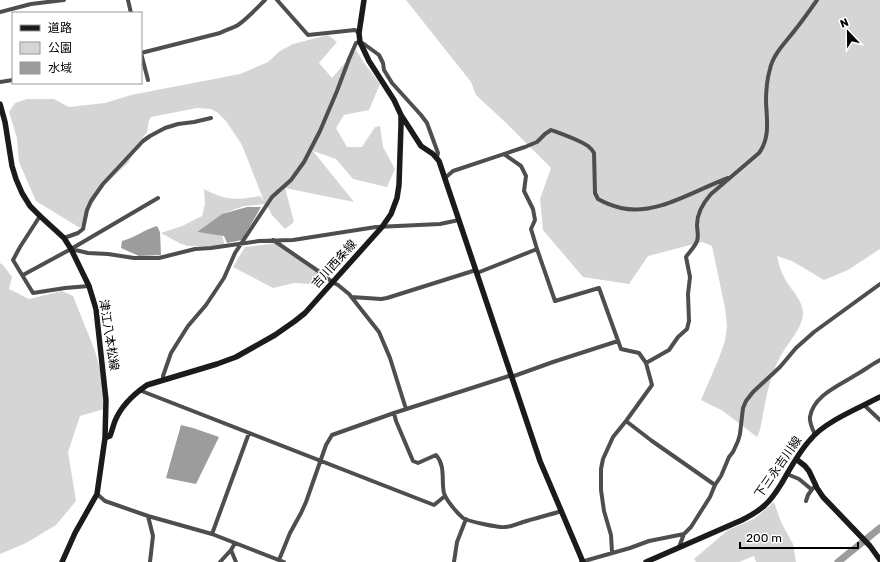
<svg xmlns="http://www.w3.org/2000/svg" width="880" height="562" font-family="Rubik,'Noto Sans JP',sans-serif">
  <rect width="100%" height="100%" fill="#fff"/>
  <path fill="#d5d5d5" d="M406,0h474v249l-32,21 -24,10 -32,-19 -15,-5c2,9 4,16 8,23 6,11 16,19 18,32 2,14 -16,33 -23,46 -12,23 -15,48 -20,73l-3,7 -34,-26 -22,-11 18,-42 6,-17 2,-15 -2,-18 -13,-62 -10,-4 -54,14 -19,28 -46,-7 -40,-47 -3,-31 11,-31 -47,-47 -28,-26 -5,-13z
    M328,35l9,7 -18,21 13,15 24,-28 9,14 15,20 -11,26 -25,5 -8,13 11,19h15l13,-20 5,-1 3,21 12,22 -8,18 -34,-8 -17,-20 -23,-8 41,51 -69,-14 9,34 -9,7 -13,-14 -6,-11 -22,2 -22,8 -25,18 25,3 3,11h-37l-9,-3 -18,-10 21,-7 20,-10 3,-12 -1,-15c22,12 31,11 56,7l4,5 -22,-56 -16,-24 -8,-8 -7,-4 -14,-1 -46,9 -2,3 -2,12 -6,8 -13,23 -27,25 -21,40 -44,-27 -17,-39 -2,-24 -8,-26 6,-9 12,-4h27l15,8 36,-4 26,-8 109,-21 28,-12 12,-11 13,-7z
    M277,243l43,31 -9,10 -17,-1 -21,5 -40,-21 12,-20z
    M0,263l3,2 9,12 -3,12 20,10 33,-8 11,5 22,55 9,33v25l-24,7 -12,36 8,49 -20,24 -30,18 -26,11z
    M774,502l7,20 12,22 3,18h-40l-2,-6 -15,6h-43l-2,-3 34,-29 26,-11z"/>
  <path fill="#9c9c9c" d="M247,207h14l-19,33 -15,3 -3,-7 -27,-4 25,-18z
    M157,226l3,6 1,23 -22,1 -18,-8 1,-7c13,-3 23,-12 35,-15z
    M181,425l12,3 26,9 -23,47 -30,-6z"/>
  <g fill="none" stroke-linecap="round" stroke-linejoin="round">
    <path stroke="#9c9c9c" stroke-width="7" d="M838,562l42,-34"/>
    <path stroke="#4e4e4e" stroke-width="4" d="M128,0l3,13
      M277,0l31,35 47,-5 4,3
      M0,12l31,-8 33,-4
      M141,53l79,-20c6,-3 13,-5 18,-8 10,-7 19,-17 27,-25
      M141,53l7,27
      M0,82l13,-2
      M504,154l17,12 5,10 -2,15 9,18 2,11 -4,9 6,20 18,52 44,-13 22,61 18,4 7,10 6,22 -26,36 -13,16 -10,22 -2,10v21l3,21 7,24 1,17
      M445,178l8,-7 72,-24 12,-5 8,-8 6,-4c8,3 34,12 39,18 2,1 3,3 4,5l1,40 3,6c7,4 15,7 23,9 36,8 74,-18 107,-30
      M40,216l-20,31 -7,13 20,33 32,-5 24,-2
      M64,238l14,-5 5,-4 4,-19 4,-9 12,-17 40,-43 7,-5 15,-8 13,-4 16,-2 17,-4
      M273,240l51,35 8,7 6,3 11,9 30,38 11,26 16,51
      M71,249l17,4 20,1 26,4h25l36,-9 16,-1 48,-7 34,-1 83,-13 64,-3 19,-4
      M477,273l60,-24
      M23,275l48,-26 87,-51
      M351,297l30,2 6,-1 89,-28
      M646,363l23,-13 9,-13 9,-8 2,-8 -1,-27 2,-17 -4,-20c3,-5 9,-10 11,-16 2,-5 0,-11 0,-16 0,-12 6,-22 14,-31l48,-41c11,-15 8,-32 7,-51 0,-10 1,-23 4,-33 3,-15 16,-27 25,-39 8,-10 15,-20 22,-30
      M163,380v-4l8,-23 17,-27 18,-21 18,-27 11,-25 37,-56 19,-17 13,-18 16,-31 17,-40 12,-32 7,-16 4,-1 4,2 15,11 4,8 1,7 8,13 29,32 6,8 11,30 -1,4
      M139,390l295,115 11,-9
      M864,405l16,15
      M394,413l2,8 17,40 5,2 18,-8c10,11 5,26 8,38 2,7 13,20 19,25 4,3 36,10 42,9 6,0 12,-3 18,-5 13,-4 26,-7 39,-11
      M626,421l26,20 63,44
      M815,435c-2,-5 -6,-13 -5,-18 3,-21 28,-31 44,-41 9,-5 17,-11 26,-16
      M787,474l12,5 12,10
      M97,494l8,7 43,15 64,18 72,28
      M806,501l2,-6 5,-7
      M148,516l5,20 -3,26
      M212,534l37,-101
      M679,547l5,-13 7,-7 19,-30 5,-12 6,-9 8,-19 4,-5 5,-11 2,-7 3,-26 3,-7 7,-9 27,-25 16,-19 18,-16 66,-48
      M231,550l5,12
      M279,560l11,-27 11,-20 5,-11 20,-57 6,-10 62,-22 115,-37h5l39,-14 65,-21
      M220,562l11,-12 4,-7
      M454,562l3,-20 9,-23
      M581,562l49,-14 19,-7 35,-7"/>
    <path stroke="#1b1b1b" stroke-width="5.5" d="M0,104l5,18 7,44 4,13 6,14 8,13 10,10 24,22 7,11 18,37 7,23 10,91 -1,38 -8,56 -22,39 -13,29
      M401,115l2,3 18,28 12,8 6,7 101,300 43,101
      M105,438l5,-2c2,-5 3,-10 5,-15 6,-15 19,-27 32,-36l70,-21 19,-7 39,-22 20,-14 10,-8 77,-86 9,-13 6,-16 2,-13 2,-60v-10l-7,-15 -25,-39 -9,-19 -1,-9 5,-33
      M796,459l9,7 4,5 8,17 6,9 47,49 10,14
      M646,562l96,-42c8,-4 16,-8 23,-15 8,-7 13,-16 18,-24 8,-14 16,-29 27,-41 14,-18 49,-32 70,-43"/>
  </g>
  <g text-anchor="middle" stroke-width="3" stroke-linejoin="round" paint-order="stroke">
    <g font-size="12" fill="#000" stroke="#fff">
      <text transform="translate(334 264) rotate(-48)" y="4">吉川西条線</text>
      <text transform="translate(109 335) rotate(81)" y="4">津江八本松線</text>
      <text transform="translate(778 467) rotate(-55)" y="4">下三永吉川線</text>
    </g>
  </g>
  <rect x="12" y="12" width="130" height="72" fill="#ffffff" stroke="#999999"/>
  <rect x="20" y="25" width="20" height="6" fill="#1b1b1b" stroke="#999999"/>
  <text x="48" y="32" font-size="12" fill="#000000">道路</text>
  <rect x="20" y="42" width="20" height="12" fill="#d5d5d5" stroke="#999999"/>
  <text x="48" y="52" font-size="12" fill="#000000">公園</text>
  <rect x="20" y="62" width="20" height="12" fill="#9c9c9c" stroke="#999999"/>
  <text x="48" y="72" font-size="12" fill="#000000">水域</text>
  <g transform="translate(848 32) rotate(338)" stroke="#ffffff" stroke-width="3" paint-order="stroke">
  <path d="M0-3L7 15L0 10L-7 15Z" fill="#000000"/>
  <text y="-6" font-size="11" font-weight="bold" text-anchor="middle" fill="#000000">N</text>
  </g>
  <path d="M740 542v6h118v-6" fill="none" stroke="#000000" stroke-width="2"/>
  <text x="746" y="542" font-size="12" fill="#000000" stroke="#ffffff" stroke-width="3" paint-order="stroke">200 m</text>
</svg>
